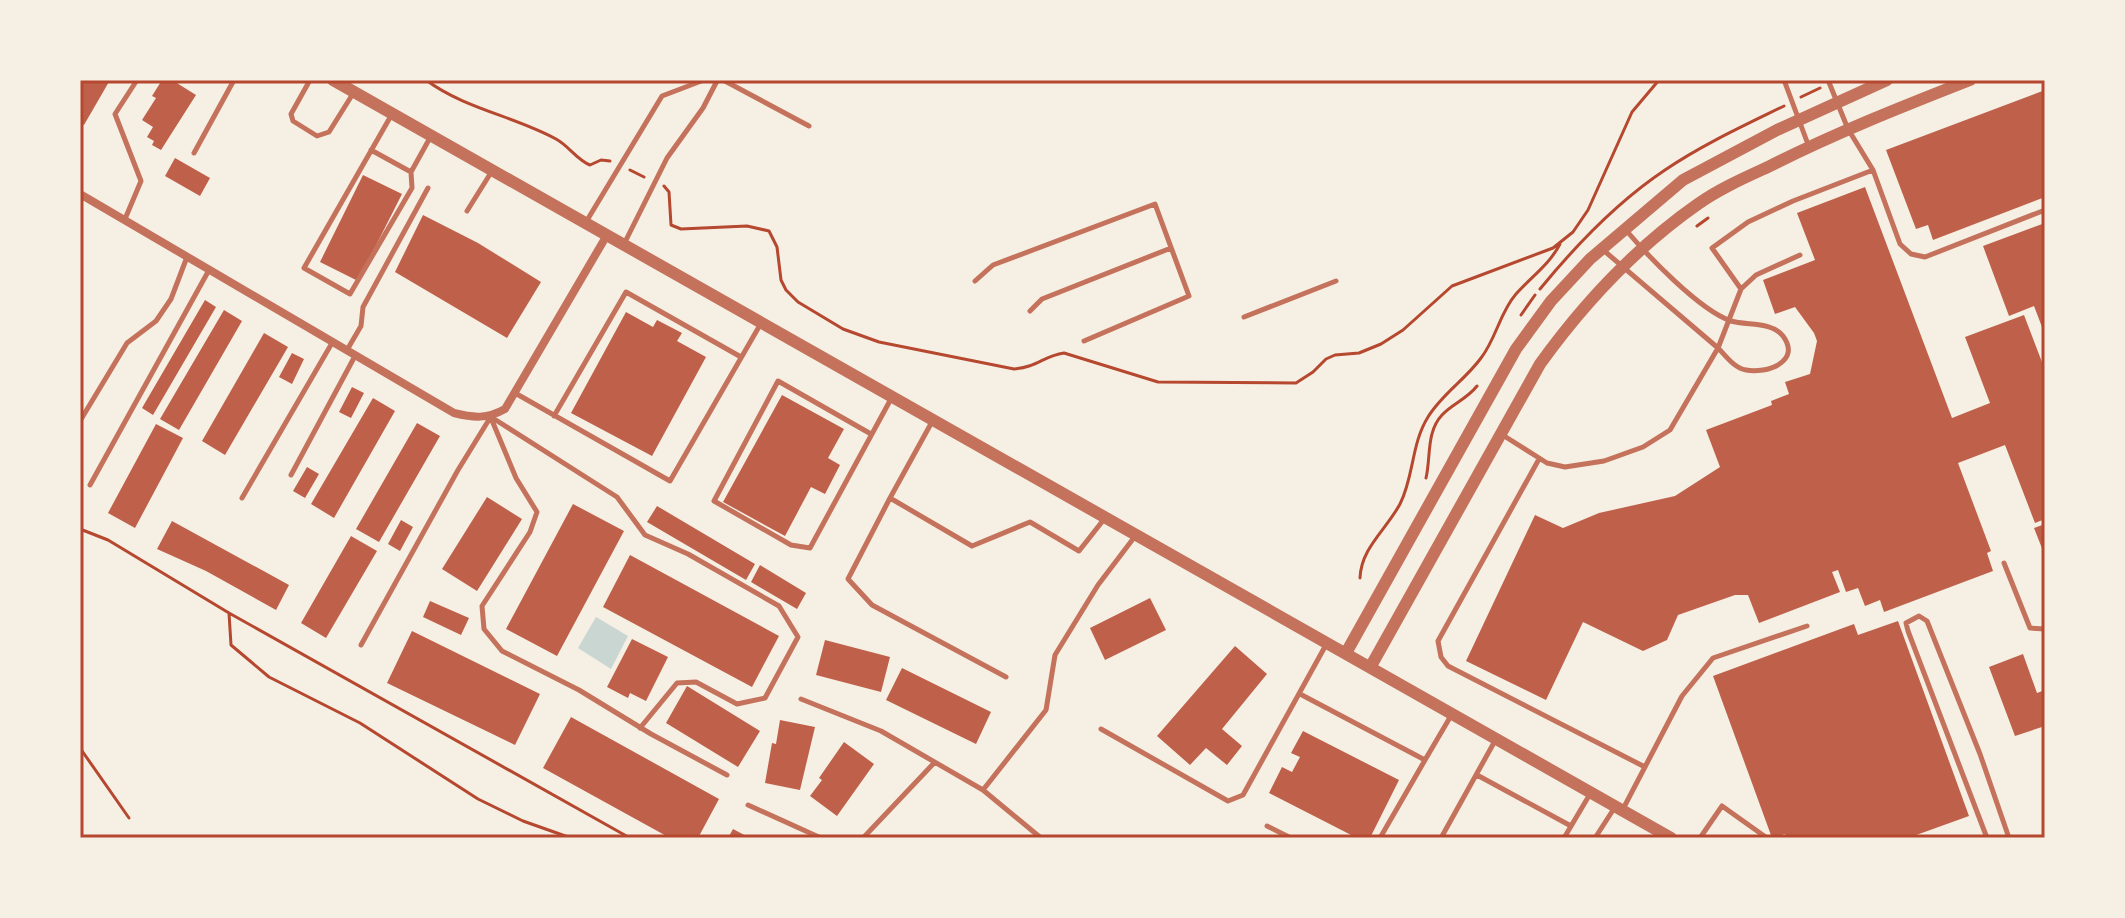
<svg xmlns="http://www.w3.org/2000/svg" width="2125" height="918" font-family="'Roboto Condensed',sans-serif">
  <rect width="100%" height="100%" fill="#f6efe4"/>
  <path fill="#c9d6d2" d="M596,617l32,19 -17,33 -33,-21z"/>
  <path fill="#bf614a" d="M80,80h30l-26,45 -4,-2z
    M162,80h10l24,15 -35,55 -9,-5 2,-4 -7,-4 6,-10 -11,-7 14,-22 -4,-2z
    M2045,90v107l-112,43 -5,-15 -12,4 -30,-79z
    M175,158l35,20 -10,18 -35,-20z
    M363,175l39,19 -44,87 -38,-19z
    M1865,187l87,231 38,-15 -25,-66 59,-22 21,55v124l-3,1 3,5v19l-10,4 -30,-78 -47,18 33,88 -4,2 6,18 -109,41 -4,-12 -15,6 -7,-18 -12,4 -8,-22 -6,2 8,20 -81,31 -11,-28h-13l-57,20 -11,25 -24,11 -60,-29 -37,78 -80,-39 69,-146 28,13 36,-15 76,-17 45,-29 -14,-37 66,-25 -1,-4 18,-7 -4,-12 25,-8 7,-33 -3,-8 -19,-26 -20,7 -12,-34 52,-20 -18,-47z
    M423,215l55,28 63,39 -34,56 -112,-66z
    M2045,223v112l-11,-29 -25,10 -26,-70z
    M205,300l11,7 -63,108 -11,-7z
    M224,310l18,11 -63,109 -19,-11z
    M626,312l27,15 4,-7 25,13 -5,8 29,16 -54,99 -81,-43z
    M264,333l24,14 -63,108 -23,-14z
    M292,353l12,6 -12,25 -13,-7z
    M352,387l12,6 -13,25 -12,-6z
    M782,395l62,34 -16,29 12,7 -15,29 -14,-7 -26,49 -62,-34z
    M373,398l22,13 -61,107 -23,-14z
    M417,423l23,13 -61,106 -23,-13z
    M156,424l27,14 -48,90 -27,-15z
    M307,467l12,7 -14,24 -12,-7z
    M487,497l35,22 -45,72 -35,-22z
    M573,504l51,27 -67,125 -51,-27z
    M657,506l98,58 -9,16 -99,-58z
    M401,520l12,7 -13,24 -12,-7z
    M172,521l117,64 -13,25 -70,-39 -49,-22z
    M2045,524v32l-11,-28z
    M351,536l26,15 -51,87 -25,-15z
    M630,555l149,81 -27,51 -149,-80z
    M760,565l46,28 -9,16 -46,-27z
    M1150,598l16,32 -61,30 -15,-32z
    M430,601l39,17 -8,17 -38,-18z
    M1898,621l71,195 -61,22h-121l-2,-4 -13,4 -59,-162 141,-52 4,11z
    M412,631l128,63 -25,51 -128,-62z
    M632,639l36,18 -22,44 -16,-8 -2,5 -21,-11z
    M825,640l65,17 -9,35 -65,-17z
    M1235,646l32,28 -45,55 20,17 -15,19 -21,-17 -16,17 -33,-29z
    M2023,654l14,39 8,-3v36l-30,10 -26,-69z
    M902,668l89,44 -15,32 -90,-44z
    M687,686l73,45 -22,36 -72,-44z
    M571,717l148,82 -21,39h-28l-127,-70z
    M780,720l35,7 -15,63 -35,-7 7,-40 4,1z
    M1303,731l96,49 -29,58h-13l-88,-45 13,-26 10,5 8,-15 -9,-4z
    M844,742l30,22 -37,52 -27,-20 12,-16 -3,-2z
    M733,829l17,9h-22z"/>
  <g fill="none" stroke-linecap="round" stroke-linejoin="round">
    <path stroke="#b5482f" stroke-width="3" d="M426,80c39,29 88,36 130,59 13,7 21,21 34,26l11,-5 9,1
      M1801,97l19,-9
      M630,170l14,7
      M664,186l5,6 2,33 10,4 66,-3 22,5 8,16 4,33 5,10 12,12 45,27 36,13 135,27c24,-2 29,-13 50,-16l94,29 138,1 17,-11 13,-13 9,-4 24,-2 22,-9 22,-14 49,-44 101,-38 20,-16 15,-22 44,-98 27,-32
      M1697,226l11,-8
      M1540,289c36,-44 77,-87 125,-119 37,-25 78,-44 119,-64
      M1521,315l14,-20
      M1426,478c5,-21 0,-46 16,-63 10,-11 25,-16 35,-29
      M80,529l28,11 121,73 401,225
      M1360,578c1,-30 26,-48 40,-74 14,-27 11,-60 28,-87 14,-23 37,-37 53,-59 15,-19 19,-46 35,-64 16,-18 33,-29 44,-50
      M229,613l2,32 38,32 91,46 118,76 45,22 48,17
      M80,748l49,70"/>
    <path stroke="#c5725c" stroke-width="5" d="M310,80l-19,34 2,7 24,15 12,-4 25,-40
      M723,80l86,46
      M1784,80l25,67
      M1828,80l20,49 25,41 27,74 11,10 14,3 120,-47
      M392,114l-88,154 46,26 62,-106 -1,-16 20,-36
      M371,150l40,22
      M194,153l40,-73
      M467,211l25,-40
      M125,219l16,-38 -26,-67 22,-34
      M586,222l76,-126 42,-16
      M624,244l43,-86 36,-50 14,-27
      M1602,249l116,99c8,8 16,20 28,22 20,4 56,-8 37,-34 -12,-15 -36,-10 -52,-15 -32,-11 -84,-66 -106,-92
      M975,281l18,-16 162,-61 34,92 -105,45
      M1741,289l15,-14 44,-20
      M1030,311l12,-12 129,-51
      M1244,317l92,-36
      M347,350l14,-24 2,-19 65,-119
      M515,393l155,88 90,-156
      M554,416l72,-124 115,65
      M491,417l126,80 28,38 43,19 91,52 19,31 -33,61 -28,6 -41,-22 -19,1 -37,45
      M491,418l25,60 21,34 -7,20 -48,74 2,23 18,22 77,39 72,44 76,41
      M933,420l-43,78 82,48 58,-24 49,29 26,-33
      M80,421l47,-78 29,-22 15,-22 16,-42
      M871,434l-93,-53 -64,120 77,44 19,3 82,-151
      M1501,434l46,29 18,4 39,-6 39,-14 27,-17 48,-82 23,-59 -29,-41 36,-26 45,-21 80,-31
      M1539,459l-101,182 3,16 7,9 197,101
      M291,475l64,-119
      M90,485l119,-215
      M242,498l90,-155
      M890,498l-42,81 24,26 134,72
      M2004,563l26,65 15,1
      M361,645l97,-175 32,-52
      M1300,694l125,66 27,-46
      M801,699l80,32 102,59 63,-80 9,-55 43,-70 38,-50
      M1101,729l127,72 15,-6 84,-152
      M1477,775l94,51
      M983,790l58,48
      M748,805l73,33
      M1623,809l59,-113 31,-38 94,-32
      M1267,826l24,12
      M863,838l71,-75
      M1380,838l45,-78
      M1441,838l55,-99
      M1564,838l26,-44
      M1595,838l20,-31
      M1700,838l22,-32 45,32
      M1987,838l-79,-207 -2,-8 13,-7 8,5 53,133 29,84"/>
    <path stroke="#c5725c" stroke-width="8" d="M80,194l374,219c20,5 33,6 51,-4l102,-174"/>
    <path stroke="#c5725c" stroke-width="12" d="M333,80l1338,758
      M1346,653l170,-304 35,-48 39,-42 93,-79 94,-50 110,-50
      M1371,666l169,-302c44,-61 95,-116 158,-160 21,-15 46,-26 70,-37 65,-33 133,-60 202,-87"/>
  </g>
  <rect width="2125" height="918" fill="none" stroke="#f6efe4" stroke-width="164"/>
  <rect x="82" y="82" width="1961" height="754" fill="none" stroke="#b5482f" stroke-width="3"/>
</svg>
